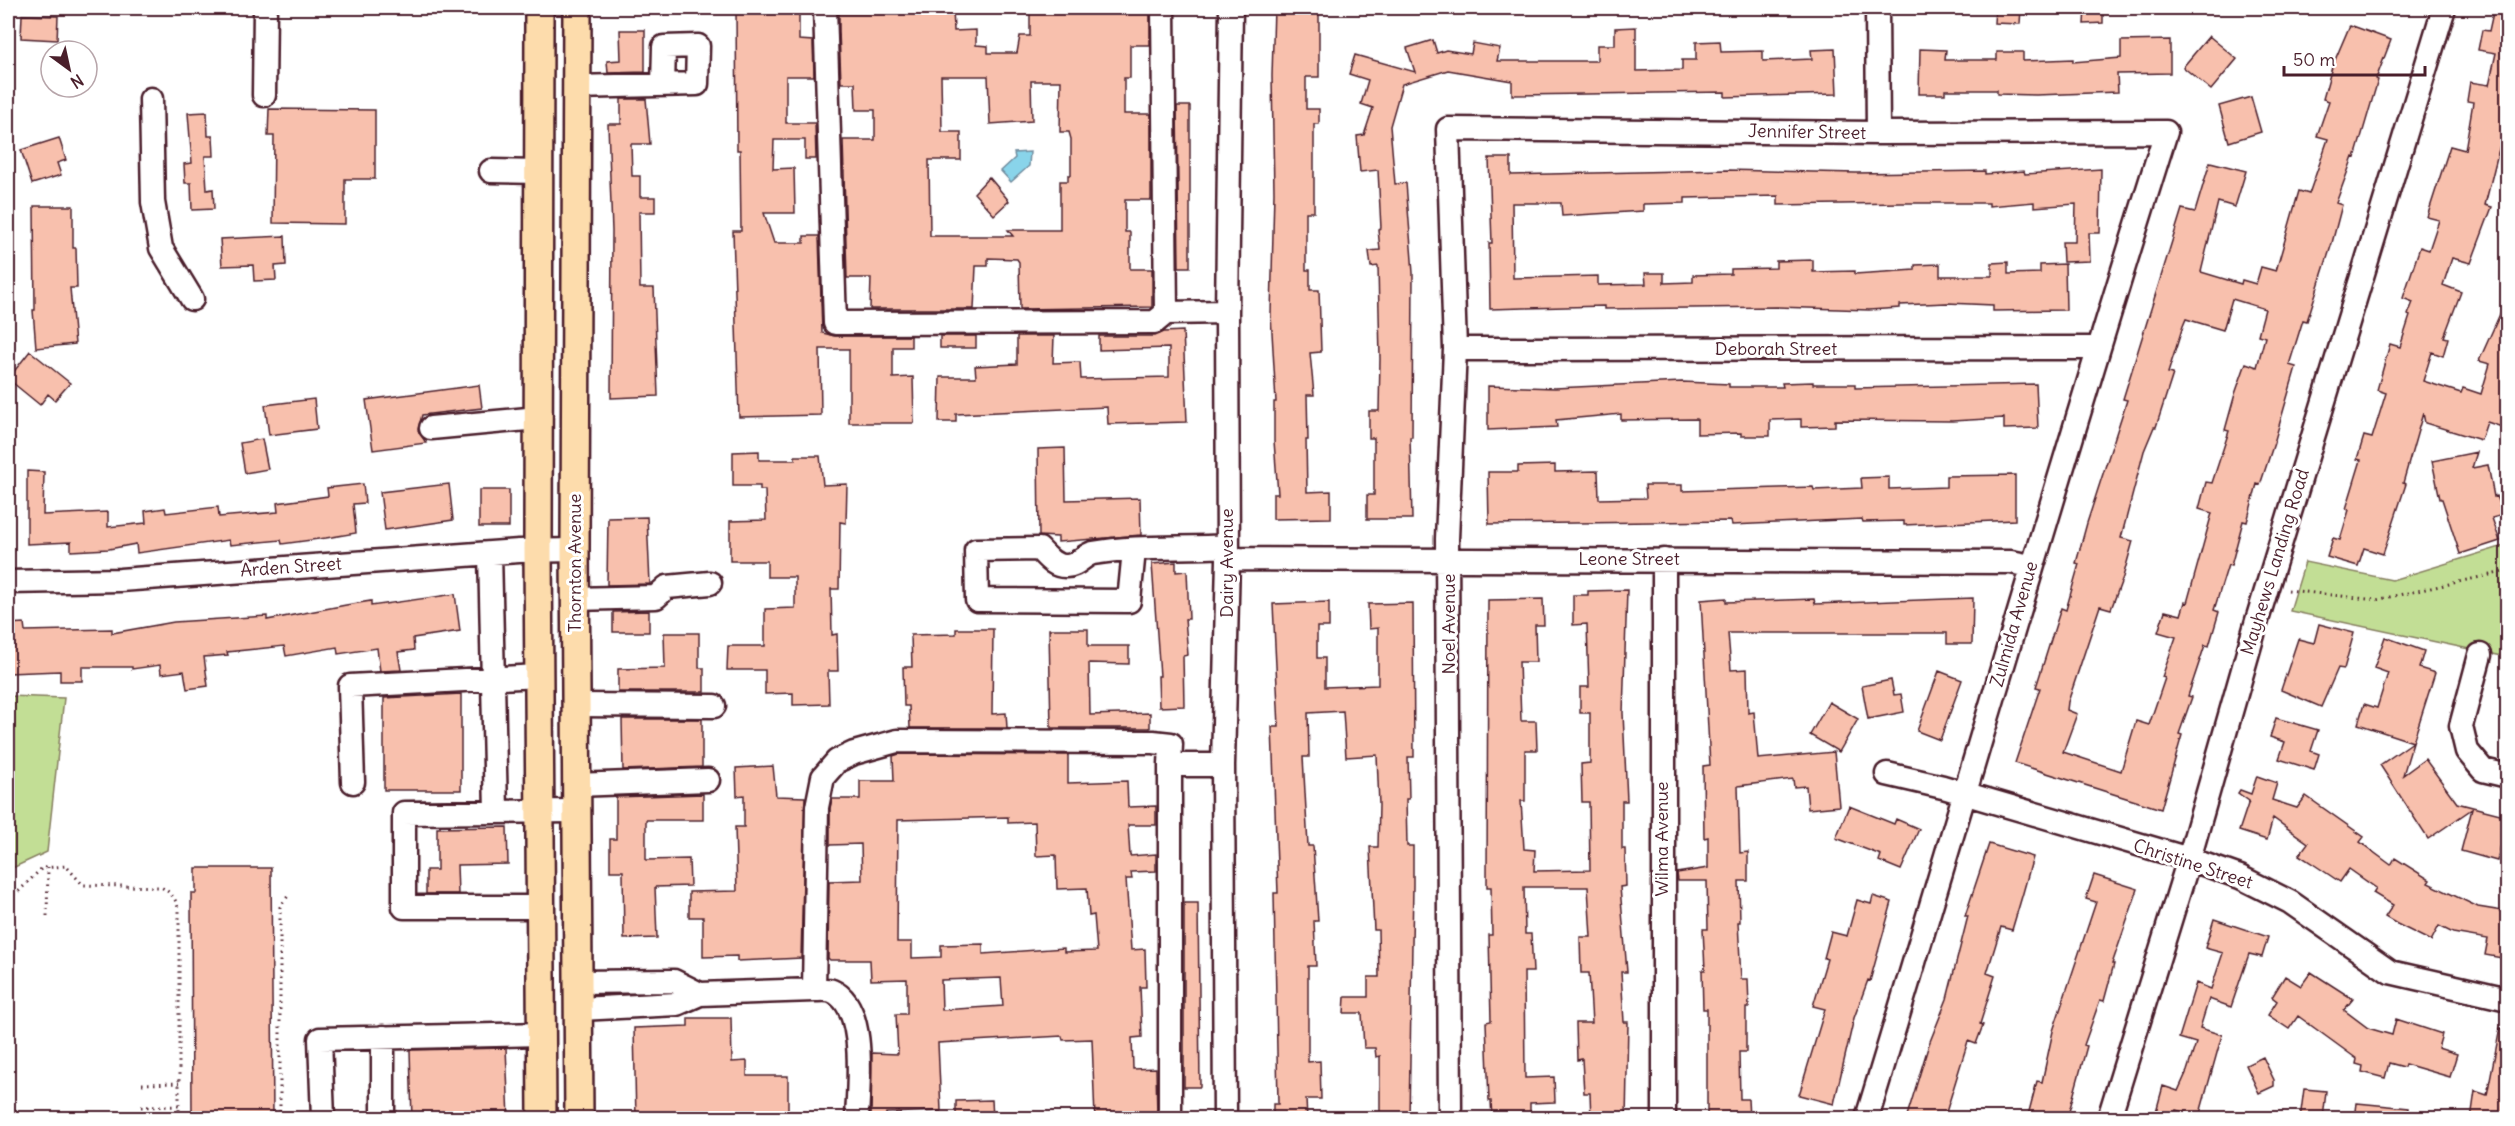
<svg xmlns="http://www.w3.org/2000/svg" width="2515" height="1126" font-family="Delius,sans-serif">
  <rect width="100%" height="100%" fill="#fff"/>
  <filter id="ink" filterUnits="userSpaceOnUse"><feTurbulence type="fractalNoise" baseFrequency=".0167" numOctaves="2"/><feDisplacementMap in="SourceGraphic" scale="12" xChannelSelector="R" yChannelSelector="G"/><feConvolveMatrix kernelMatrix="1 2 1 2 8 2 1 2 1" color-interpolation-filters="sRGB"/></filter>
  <g filter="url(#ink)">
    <path fill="#c2de95" stroke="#867e60" stroke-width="1.5" d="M2507,545v112l-217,-46 15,-49 87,18z
      M8,696l56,2 -17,154 -39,18z"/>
    <path fill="#89d4ea" stroke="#708c9e" stroke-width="1.5" d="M1030,152l-1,14 -18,16 -10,-11 14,-13 -1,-5z"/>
    <path fill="#f8c0ad" stroke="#4a1f2b" stroke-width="1.5" fill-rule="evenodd" d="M736,8h63v32l14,1 1,35h-28v47h29l1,36h-11v-19h-31l-1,29 21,-1 1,45h-31l10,30h30v-7h15l3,97 13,3h76v11h-18v31l20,-1 1,46h-65v-74h-29l1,66 -82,2 -6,-186h8l-1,-81h-3z
      M867,8h86l1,23 22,-1v15l12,1v7h29l3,-17h10v-28l120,2v35h-20v33h-6v36h27v86h-26v32h5v37h22v38l-132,2 -1,-47 -2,-3 -29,-1v8h-12l-2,43h-104l1,-31h-24l-4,-138h32v-30h-19l-1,-27h-14l-2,-52v-18h28zM941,76h47l2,48 42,-3 -1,-40h30l-1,51h9l2,7v36h-3v6h-8v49h-52l5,6h-83l-1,-76h32v-28h-19z
      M1274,8h45v69h-13v32h13v15h-5v88h-8v58h4v20h9l2,62 -11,1 4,42h-7l1,45h-2l1,52 24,-1v27l-58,1v-25h5l-4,-53v-39h2l-5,-87 3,-123 -2,-116z
      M1995,8h26l-1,16 -26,-1z
      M2085,8h18v15l-19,1z
      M2494,8h14v122l-4,-1 -19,76 7,2 -21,56 -19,-5 -9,27 18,7 -17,45 4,1 -5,18 -11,-4 -9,29 38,12 2,-5 18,6 9,-30 -11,-3 29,-65v133l-21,-7 -6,18 -56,-17 -2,-10 -20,70 3,1 -23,70 -19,-6 -6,18 -31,-9 6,-19 7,2 9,-30 -3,-1 15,-49 -4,-1 7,-23 8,2 14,-45 -9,-3 13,-46 10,3 10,-31 -2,-1 5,-13 -10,-4 17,-51 9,3 10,-30 -12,-3 23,-71 15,4 8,-48 -6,-1 3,-19 19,3 7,-32 -18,-3 4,-20 7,1z
      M22,15l36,1 -1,24 -36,-2z
      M2350,25l41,15 -15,39 2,1 -23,78 -2,-1 -17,46 6,2 -10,38 -25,78 -4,-1 -14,45 7,2 -22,76 -14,42 -3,-1 -10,38 -4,-1 -12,45 -3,-1 -14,45 5,2 -10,34 -4,-1 -17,51 4,1 -13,37 3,1 -21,74 -146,-46 25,-75 -4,-1 25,-79 5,2 13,-46 -3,-1 11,-40 40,-123 -4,-1 59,-190 13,3 15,-50 36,9 -11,36 -17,-5 -17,70 40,12 1,-4 14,4 5,-17 15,4 23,-80 10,3 19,-55 -11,-3 12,-35 -6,-2 9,-32zM2232,299l33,10 -7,26 7,2 -8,30 -11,-4 -11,31 -10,36 4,1 -17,52 -6,-1 -7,27 13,4 -25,90 -2,-1 -4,13 -16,-4 -7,21 18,5 -14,40 3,1 -16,47 -13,-4 -15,50 -58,-19 14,-38 -10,-4 1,-8 32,-96 11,3 12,-32 10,-36 -12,-3 23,-87 10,-24h2l17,-53 -5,-1 15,-47 3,-7 37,11z
      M1636,27v44l46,-1v-10h14v-18l24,-1 1,11 42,-1v10l49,-2 -1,-9 24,-1 2,45 -112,3v-5l-213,3v-14l-64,-11 -46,14 -12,42 5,58 11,-1 7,90 -1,164h-2l2,82h-45v-24h7v-57h-5v-27h10l1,-52 -2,-93 -7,1 -2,-16 11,-1 -2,-21 3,-1 -3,-58 -18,2 -3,-36 7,-1 9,-27 -12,-4 7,-24 -19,-6 6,-19 60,17 -8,-24 26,-8 4,13 9,-3 25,4 2,-11 27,5 -3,13h100v-16h18v-17z
      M620,30h25v42l-37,1 -1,-12 14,-1z
      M2209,36l28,23 -26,31 -28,-23z
      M2170,40v33l-53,1 1,18 -82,3 -39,-1v-4h-52v4h-26l1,-45 26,1 -1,10h52v-8h26v9l50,-2v3l48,-4v-17z
      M2251,97l10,35 -32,10 -10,-36z
      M621,99h25l4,45h-19l1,32h8v21h15v15h-16l1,76h14l4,108 -47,2 1,-167 -4,-107h13z
      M1177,106h13v161h-11z
      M269,109l106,1v69h-30v45l-72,-1 1,-87h-6z
      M207,112l1,24h5l1,20h-9l2,34 6,-1 1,20 -22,1 -1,-27h-6l-1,-19 8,-1 -4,-50z
      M59,138l7,22 -9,3 4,12 -29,9 -11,-34z
      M1489,158h22v17l216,-5 129,3 129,-2v3l39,-3 1,3 76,-5 -1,64h-11l1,28 -27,1 -1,-20h13l1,-38 -42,3v-5l-45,4v-3h-87l-124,2v-9l-50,1 -43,1v5l-42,1v7l-81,5 -1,-13h-49l1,75 85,-2v9l48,-1 -1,-11h19v10l29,-1v-7l38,-1v-5l45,-1v-7l37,-1v12l42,-1v3l60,-4v-5l25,-1v12h52v-13l16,-1v12l32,-1v-8l25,-1 1,46 -73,1v-6l-46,-2 -47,2v3l-31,2 -92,-3 -173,2v-3l-114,3 -1,-66h3z
      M989,177l20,24 -15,14 -20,-22z
      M34,206h39v42h3l1,40h-7l5,56 -39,4 -3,-38h2z
      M285,236l1,29 -11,1 1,14 -22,1 -1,-16 -31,1 -2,-27z
      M1183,331l4,91 -79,2 -1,-17 -151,7v8h-17l1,-45h36l-1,-11 42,-2v-28h37l-1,27 27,-1 1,17 88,-2v-29l-70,2v-14h56l9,-4z
      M940,336h36v12h-36z
      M30,351l40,32 -15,17 -7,-6 -8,11 -32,-26z
      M1682,382l47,2v3h54l-1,-4 31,-1v2h42v4l181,-4 2,44 -34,1v-11l-52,3 -117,-1v6l-34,1v-8l-31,1v16h-29v-3l-44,1v-15l-76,1v-6l-65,6 1,7 -69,3v-44l67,2z
      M479,385l3,23 -60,7 -4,15 8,13 -53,7 -7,-50z
      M314,399l3,30 -48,6 -4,-30z
      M262,439l6,30 -23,4 -5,-30z
      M1065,448l1,52 74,-2 1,37 -83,7v-5l-19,-1 -1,-87z
      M759,451v9h36v-4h25l3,29 24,-1 -1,39 -6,-1 -1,67h-8l1,46 5,-1 1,37h-10l1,33 -36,1v-12l-28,1v-24h-38l1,-24h37v-37l30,-1v-31h-28v-16h-37v-40l36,-1 -1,-30h-5v-4h-27v-34z
      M2477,452l-5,16 16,-3 6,32 2,-1 7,19 -11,3 8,23 -40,13 -18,-55h-2l-8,-38z
      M1555,465v7l43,-1 1,28 47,-1 -1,-13h37v6l131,-4 1,3 48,-2 -1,-10 28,-1v12l57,-2v-11l69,-1v45l-111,5v-4l-41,1 -1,-3 -130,6 -1,-4 -242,3 -1,-52h30v-6z
      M27,471l17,1 -1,43 65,-3v15l38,-4 -1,-12 20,-3 1,5 52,-6 1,10 59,-5 -1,-9 51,-7 -1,-8 36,-4 2,19 -12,1 3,29 -30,5 -44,6 -1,-4 -51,5 -1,-5 -92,13 -1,-9 -27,5 -38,2v-9l-44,2z
      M449,484l4,36 -68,10 -5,-38z
      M479,490h30v37h-30z
      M647,517l3,67 -43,1 1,-67z
      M1176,562v10l11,-1 2,48h-4l3,36 -5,1 1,50 -25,1 -1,-31h2l-8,-112z
      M1627,590l-4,123 4,88h-5v48h3l1,37 -6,1 7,85h-6l3,50h4l-2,97h-35l-1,-26h-6l-2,-34 -5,1 -1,-37h16l-3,-50h-8l-1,-36h11l-3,-50h-64l1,47h6l2,38h-9l1,106 29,-1 1,25 -25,1v16h-38l-1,-18h-2l-3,-79 5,-1 -2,-86h3l-1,-48h-4l1,-287 55,-1 1,26h-9l1,37h-17l2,59h15l1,29h-12v51h-4l3,48 11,1 -1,21 56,-1 -1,-68h-7l-1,-38 9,-1v-50h-10v-26h9l-2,-63 -14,1v-30h15v-4z
      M455,594l5,37 -47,7 1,12 -16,2 3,18 -21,1 -3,-23 -39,6 -1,-7 -51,9 -2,-10 -57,6 1,3 -24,2 4,29 -21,3 -3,-18 -23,3 -1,-9 -28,4v-2h-50v14h-22v-10l-52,2v-49l16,-1 1,8 87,-2v4l62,-11 93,-6v4l79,-15 25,-4v5z
      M1726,598v4l88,-3 1,5 158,-6 -1,46h-25v-11h-219l3,37 16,-1 1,44 6,-1 4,47 76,-7 5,54 -31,3 -2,-23 -12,1 -1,-8 -55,7 2,67 8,-1v29h-9l1,41h-2l3,57h7l1,29h-3v44h-7l1,47h8l1,20h-42v-110h-4l-1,-39h3l-2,-41h5l-1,-48h-29l-1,-8 31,-5v-31l-4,1 -1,-72 7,-1 -9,-165z
      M1329,602v25h-12v31h8v29l53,-2v-57l-9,1 -1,-25 45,-1 1,154h-6l1,42h-3l1,47h6v39l-4,234h-29v-63l-4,1 -1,-9h-11l-2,-35h-18l1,-16h23v-20h11l-1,-47h-4l-4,-83h8l1,-42 -2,-50 -31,2 -3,-46 -35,2 1,44h-6l5,89h5l5,75h-4l2,45h-8v96l12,-1 1,38h-15l1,20h-34v-15h5l-4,-211h4l-6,-166h7l-6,-123z
      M649,611v21h-36v-20z
      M2319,624l35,9 -10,36 -6,-1 -17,39 -40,-17 17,-51 16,4z
      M956,629h37l-1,85 14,-1 1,15h-97l-1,-22h-5l-1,-39h9l-1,-32 45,-1z
      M1049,629h39v17h41v18l-40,-1 1,52 60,-2v15h-99z
      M664,633h35v35h5v24h-86v-23l47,-1z
      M2385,637l39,14 -5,17 16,5 -22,69 -55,-18 6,-20 13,4 11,-35 -14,-5z
      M1939,671l23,9 -22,60 -23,-9z
      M1891,680l3,15 7,-1 3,18 -36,7 -6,-33z
      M461,694v96h-77v-92z
      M1829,702l29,17 -19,33 -29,-17z
      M2276,718l42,12 -7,21 8,3 -5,16 -35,-11 6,-17 -15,-5z
      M622,719h80v48l-79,3z
      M2413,742l-10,33 22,-16 32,44 51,13 -11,45 -36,-10 11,-42 -44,30 -48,-74z
      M899,754l169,1v28l59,-2 1,26 28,-1v19h-28l2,31 26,-2v17l-25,1 1,7h-6l5,71 14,-1 1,38h-6l2,50 -10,1 1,31 23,-1 1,50 -62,1 -3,-80 -29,1 -1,-4 -124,7 3,68 -55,2v6h-15l1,-66 26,1 -2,-40h11v-35l-36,1 -1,-20h-40l-2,-2 1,-77 33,-1 -1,-36 -31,1v-37l2,-9h28v-18h34l-1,-25zM1008,817v6l27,-1 1,34 20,-1 1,34 30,-1 2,28 5,-1 3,36 -33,1v-4l-81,6v-10l-42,1v12l-29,1v-16h-15l1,-122zM1001,978l2,28 -61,4 -1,-30z
      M773,766l3,30 29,1 -4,161 -64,3v-5l-34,1v-40h-14v-25l48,-1 -2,-64h9v-32l-7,1 -1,-28z
      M2257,776l20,7 -5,17 25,8 9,-12 58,41 -4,5 31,23 4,-7 35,22 -2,3 50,24 30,5v47l-23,-4 3,-16 -35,-6 -14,-7 -8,15 -34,-17 -12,-7 8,-12 -20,-12 3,-5 -27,-19 -9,13 -24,-16 -17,-11 9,-12 -35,-25 -6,22 -28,-9 10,-30 -11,-8 2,-3 11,4z
      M703,794v26h-57v40l43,-1 1,27 -35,1 2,51 -33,1 -1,-68h-13v-32h6v-42z
      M1849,806l45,18 2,-5 23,10 -18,41 -22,-9 2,-6 -45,-17z
      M507,827l1,37 -51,1 1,29h-32v-24h11v-42z
      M1989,844l44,13 -10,36 -11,37 -11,-3 -14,46 8,3 -15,48 3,1 -7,19 -8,-3 -24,78h-38l23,-75 18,-45 21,-83h-3z
      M196,868h75l2,251h-53v-4h-28l-1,-222h5z
      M2094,875l44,14 -26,75h2l-10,37 -4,-1 -16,45 3,1 -20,73h-40l10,-38 5,1 11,-51 43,-129 -10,-3z
      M1873,896l19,6 -22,79 -2,-1 -14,38 -20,86 -35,-9 26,-86 -12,-3 14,-47 -3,-1 7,-26 16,4 10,-36 14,4z
      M1184,903h14l2,184h-16z
      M2214,919l54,18 -6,20 -13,-3 -18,53 -22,-8 -9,29 22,7 -23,82 -23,-7 -2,9h-20l9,-33 15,5 9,-20 9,-28 -17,-5 17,-55 15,6 12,-36 -18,-5z
      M2311,972l42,27 -9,11 24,18 24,7 4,-16 46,15 -4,14 19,6 -7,23 -45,-13 -1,3 -15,-4 -4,15 -23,-6 1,-6 -7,-2 1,-5 -59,-43 -9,13 -21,-14 9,-14 -5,-4 13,-21 16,10z
      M688,1018h43l1,44 15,-1v15h41v43h-152l-2,-91 54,-2z
      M2500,1028l8,1v90h-37l4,-28 12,4z
      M506,1048l3,71h-97l-2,-69z
      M2263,1057l11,23v6l-15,7 -13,-28z
      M2304,1089l22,2 -3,28h-23z
      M992,1100l1,19h-37v-18z
      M2357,1103l52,5 -1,11h-53z"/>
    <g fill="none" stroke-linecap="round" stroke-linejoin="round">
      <defs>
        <path id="minor" d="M825,8l10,315 320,-1 11,-9 61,-1
          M1163,8l3,305
          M1877,8l1,125
          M576,87l121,-3 1,-38 -34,1 -1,38
          M264,95l1,-87
          M151,99l2,103 8,46 31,51
          M491,171l48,1
          M1455,349l642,-1
          M431,428l107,-10
          M1134,550l-5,51 -152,-1 -1,-50 63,-1c7,7 14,17 26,17 12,1 18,-11 28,-13 44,-8 91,-4 134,-7
          M490,553l6,258
          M1228,559l783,3 20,4
          M1664,560v558
          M8,582l112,-2 399,-29 56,-1
          M575,599l81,-2 11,-10 43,-4
          M2480,655l-19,71 6,25 16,19 25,6
          M576,705l138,1
          M1887,774l56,13 246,72 51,18 50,25 100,70 118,27
          M353,782l-3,-96 189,-10
          M576,785l132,-5
          M540,907h-136v-94l172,-2
          M577,982l97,-1 26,13 -23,10 -97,5
          M814,990c5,0 13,-1 18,1 36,15 26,97 25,127
          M700,994l114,-4 3,-183 6,-30 14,-16 17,-8 43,-12 256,1 18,2 -1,21h53
          M383,1037v81
          M323,1118l-3,-79 221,-5
          M1170,1118v-353
          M1225,1118l-2,-353 5,-206 -1,-247 4,-304
          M1450,1118l-3,-579 8,-190 -7,-220 430,4 288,-1c-104,328 -199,658 -299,986
          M2109,1118l80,-259 69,-242 186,-609"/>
        <path id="major" d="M539,8l-1,542 4,568
          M577,8l-2,542 4,568"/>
      </defs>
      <use href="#minor" stroke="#4a1f2b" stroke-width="27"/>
      <use href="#major" stroke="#4a1f2b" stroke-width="32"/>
      <path stroke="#4a1f2b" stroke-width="3" stroke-dasharray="1.5 4.5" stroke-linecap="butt" d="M2288,590l88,10 132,-29
        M8,897l10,-5 24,-24 24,-2 17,19 78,2c11,6 15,12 18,24v207
        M47,916l1,-49
        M142,1084l37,-1
        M141,1107l38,-1
        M280,1118v-211l8,-11"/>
      <use href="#minor" stroke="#fff" stroke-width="22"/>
      <use href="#major" stroke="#fddcac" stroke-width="27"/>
    </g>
  </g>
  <g text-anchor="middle" stroke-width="6" stroke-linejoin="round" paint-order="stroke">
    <g font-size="18" fill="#4a1f2b" stroke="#fff">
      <text transform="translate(1807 132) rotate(1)" y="6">Jennifer Street</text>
      <text x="1776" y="355">Deborah Street</text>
      <text x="1629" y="565">Leone Street</text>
      <text transform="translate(2275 562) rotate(-73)" y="6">Mayhews Landing Road</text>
      <text transform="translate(575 563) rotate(-90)" y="6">Thornton Avenue</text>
      <text transform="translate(1227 563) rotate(-90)" y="6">Dairy Avenue</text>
      <text transform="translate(291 567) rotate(-4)" y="6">Arden Street</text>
      <text transform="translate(1449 624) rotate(-90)" y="6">Noel Avenue</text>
      <text transform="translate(2014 624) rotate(-74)" y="6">Zulmida Avenue</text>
      <text transform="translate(1662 839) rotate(-90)" y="6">Wilma Avenue</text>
      <text transform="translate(2193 864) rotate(18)" y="6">Christine Street</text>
    </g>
  </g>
  <rect width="2515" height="1126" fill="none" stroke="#fff" stroke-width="30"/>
  <rect x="15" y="15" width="2485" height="1096" fill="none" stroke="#4a1f2b" stroke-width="2" filter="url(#ink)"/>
  <g transform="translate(69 69) rotate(147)"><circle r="28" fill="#ffffff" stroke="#b7a5aa" stroke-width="1.5"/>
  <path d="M0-4.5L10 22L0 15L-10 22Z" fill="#4a1f2b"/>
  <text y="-9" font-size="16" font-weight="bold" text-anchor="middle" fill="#4a1f2b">N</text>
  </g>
  <path d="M2284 66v9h141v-9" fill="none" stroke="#4a1f2b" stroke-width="3"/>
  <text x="2293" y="66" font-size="18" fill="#4a1f2b" stroke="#ffffff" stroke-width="4.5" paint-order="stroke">50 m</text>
</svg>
